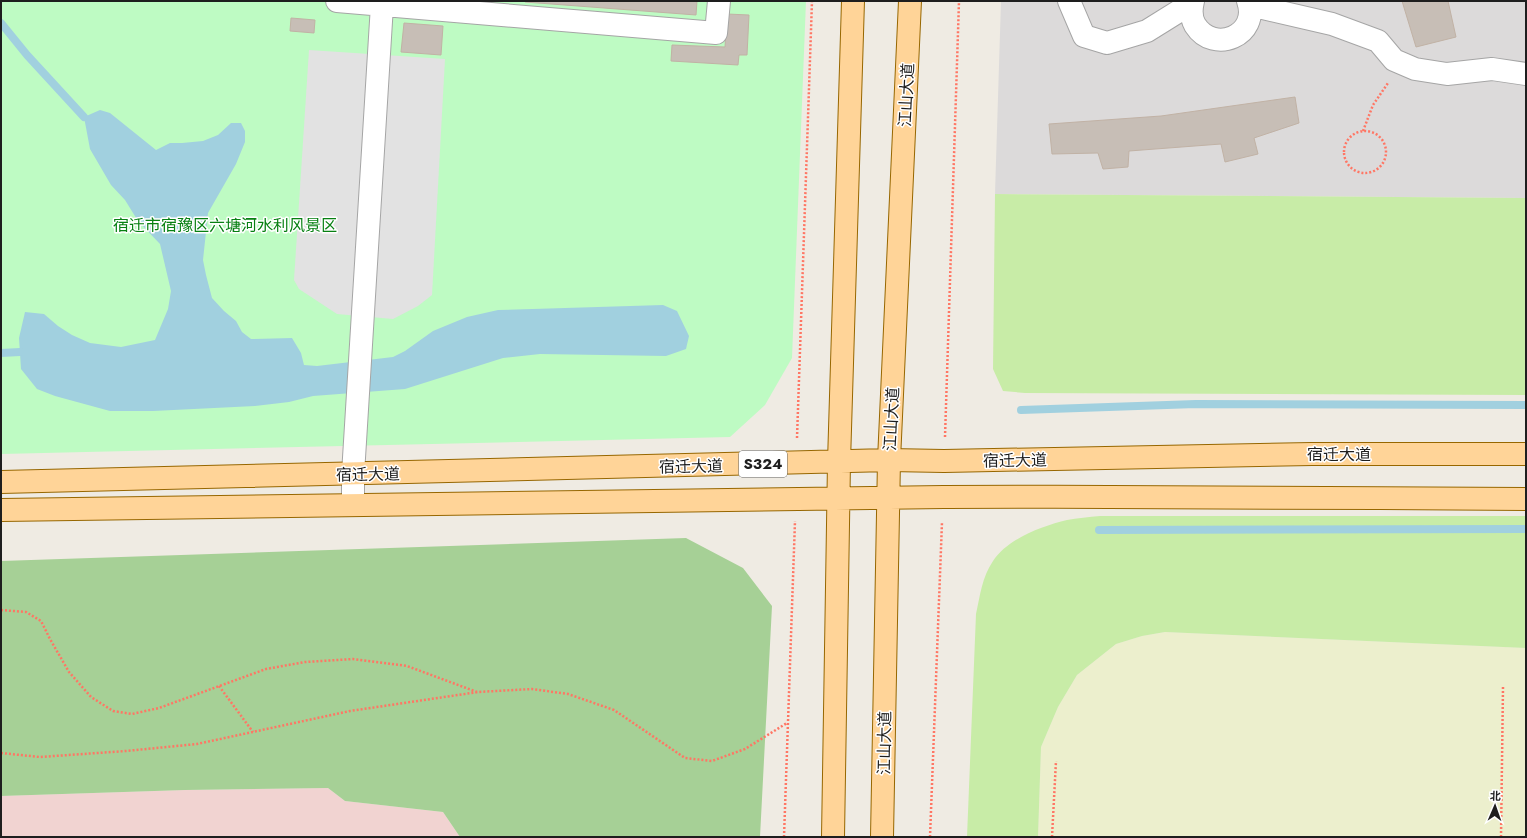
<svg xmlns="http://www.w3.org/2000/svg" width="1527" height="838" font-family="Jost,'Noto Sans SC',sans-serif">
  <rect width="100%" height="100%" fill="#efebe3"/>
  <path fill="#dcdada" d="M1001,1h525v197l-531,-4z"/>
  <path fill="#f1d3d1" d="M328,788l17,13 98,11 17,25h-459v-41l184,-6z"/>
  <path fill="#ecefcd" d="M1165,632l361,16v189h-488l3,-90 17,-40 19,-32 39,-31 26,-8z"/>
  <path fill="#c8eca7" d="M995,194l531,4v197l-501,-2 -22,-2 -10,-22z
    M1100,516h426v132l-361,-16 -23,4 -26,8 -39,31 -19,32 -17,40 -3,90h-71l9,-223c4,-18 6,-37 17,-53 14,-22 49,-35 74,-41 10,-2 22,-3 33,-4z"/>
  <path fill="#a6d096" d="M686,538l57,30 29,38 -12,231h-300l-17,-25 -98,-11 -17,-13 -143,2 -184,6v-235z"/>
  <path fill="#befbc3" d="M1,1h805l-14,357 -27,47 -35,32 -729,17z"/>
  <path fill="#e2e2e2" d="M309,50l136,9 -13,236 -14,11 -25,13 -56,-5 -38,-25 -5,-9z"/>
  <path fill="#a1d0df" d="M100,110l10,3 46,37 14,-7h12l21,-2 15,-6 13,-12h10l4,8v11l-9,22 -28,49 -5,47 3,15 6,23 12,13 12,10 6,11 9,7 41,-1 9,15 3,12 13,1 76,-9 12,-6 28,-20 34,-14 31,-7 165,-5 14,6 12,25 -3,13 -20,7 -126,-2 -37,4 -98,31 -92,7 -24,6 -34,4 -102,5h-43l-55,-15 -18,-7 -16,-20 -2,-31 6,-26 19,2 14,12 14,9 18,8 31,4 34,-7 13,-31 3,-18 -11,-47 -22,-23 -13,-21 -14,-15 -21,-36 -6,-32z"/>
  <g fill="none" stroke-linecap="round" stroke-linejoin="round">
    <path stroke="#a1d0df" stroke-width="8" d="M1,23l26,32 57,62
      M1,353l19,-1
      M1021,410l175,-6 330,1
      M1099,530l427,-1"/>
  </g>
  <path fill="#c7beb6" stroke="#c1b2a5" d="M525,1h172l-1,14 -171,-13z
    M1402,1h46l8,36 -40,10z
    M727,14l22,1 -2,40h-8l-1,10 -67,-4 1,-16 53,2z
    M291,18l24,2 -1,13 -24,-2z
    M404,23l39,3 -2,29 -40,-3z
    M1295,97l4,26 -45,15 4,16 -33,8 -4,-18 -92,7 -1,16 -25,2 -5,-16 -46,1 -3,-30 112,-8z"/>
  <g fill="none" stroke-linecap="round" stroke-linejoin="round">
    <defs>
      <path id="minor" d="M337,1l379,32 3,-32
        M1069,1l15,35 23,7 40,-12 45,-28
        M1193,1c-2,8 -2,17 2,24 19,30 65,10 53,-24
        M1250,5l82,19 46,17 16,19 21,9 32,5 45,-5 34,5
        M353,504v-30l29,-469"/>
      <path id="major" d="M1,482l888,-22 55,1 368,-7h214
        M1,510c314,-6 628,-11 943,-13 194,-1 388,1 582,2
        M833,837l6,-375 14,-461
        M882,837l7,-377 21,-459"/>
    </defs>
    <use href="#minor" stroke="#a5a5a5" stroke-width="24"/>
    <use href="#major" stroke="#976700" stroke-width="24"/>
    <path stroke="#ff7664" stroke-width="2.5" stroke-dasharray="2 2" stroke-linecap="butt" d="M1344 152a21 21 0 1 1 42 0a21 21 0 1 1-42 0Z
      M1363,131l10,-26 15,-22
      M945,437l14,-436
      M797,438l15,-437
      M1,610l25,2 15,9 9,18 19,33 22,25 22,14 19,3 27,-6 107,-39 39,-7 48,-3 54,7 70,26
      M219,686l34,46
      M1,753l39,4 86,-6 71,-7 153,-33 128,-19 54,-3 36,5 46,16 71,48 27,3 33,-12 42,-26
      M784,837l11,-316
      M930,837l12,-315
      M1052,837l4,-76
      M1501,837l2,-150"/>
    <use href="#minor" stroke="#fff" stroke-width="22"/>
    <use href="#major" stroke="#ffd498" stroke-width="22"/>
  </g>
  <g text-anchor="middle" stroke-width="3" stroke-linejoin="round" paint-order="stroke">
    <rect fill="#fff" stroke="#626262" stroke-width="1" x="739" y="451" width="48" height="26" rx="3"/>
    <g font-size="15" font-weight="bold" fill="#1e1e1e">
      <text x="763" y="469">S324</text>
    </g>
    <g font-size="16" fill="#1e1e1e" stroke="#fff">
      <text transform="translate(906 95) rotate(-87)" y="6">江山大道</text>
      <text transform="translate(891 419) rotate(-87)" y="6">江山大道</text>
      <text x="1339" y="460">宿迁大道</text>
      <text transform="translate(1015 460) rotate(-1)" y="6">宿迁大道</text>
      <text transform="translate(691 466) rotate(-1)" y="6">宿迁大道</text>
      <text transform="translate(368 474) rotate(-1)" y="6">宿迁大道</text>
      <text transform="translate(884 743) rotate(-89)" y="6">江山大道</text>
    </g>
    <g font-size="16" fill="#078012" stroke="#fff">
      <text x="225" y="231">宿迁市宿豫区六塘河水利风景区</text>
    </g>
  </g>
  <rect width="1527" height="838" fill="none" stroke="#1e1e1e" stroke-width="4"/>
  <g transform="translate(1495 806) rotate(2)" stroke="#ffffff" stroke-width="3" paint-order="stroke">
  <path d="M0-3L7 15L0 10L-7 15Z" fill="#1e1e1e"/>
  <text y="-6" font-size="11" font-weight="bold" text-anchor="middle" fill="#1e1e1e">北</text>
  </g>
</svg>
